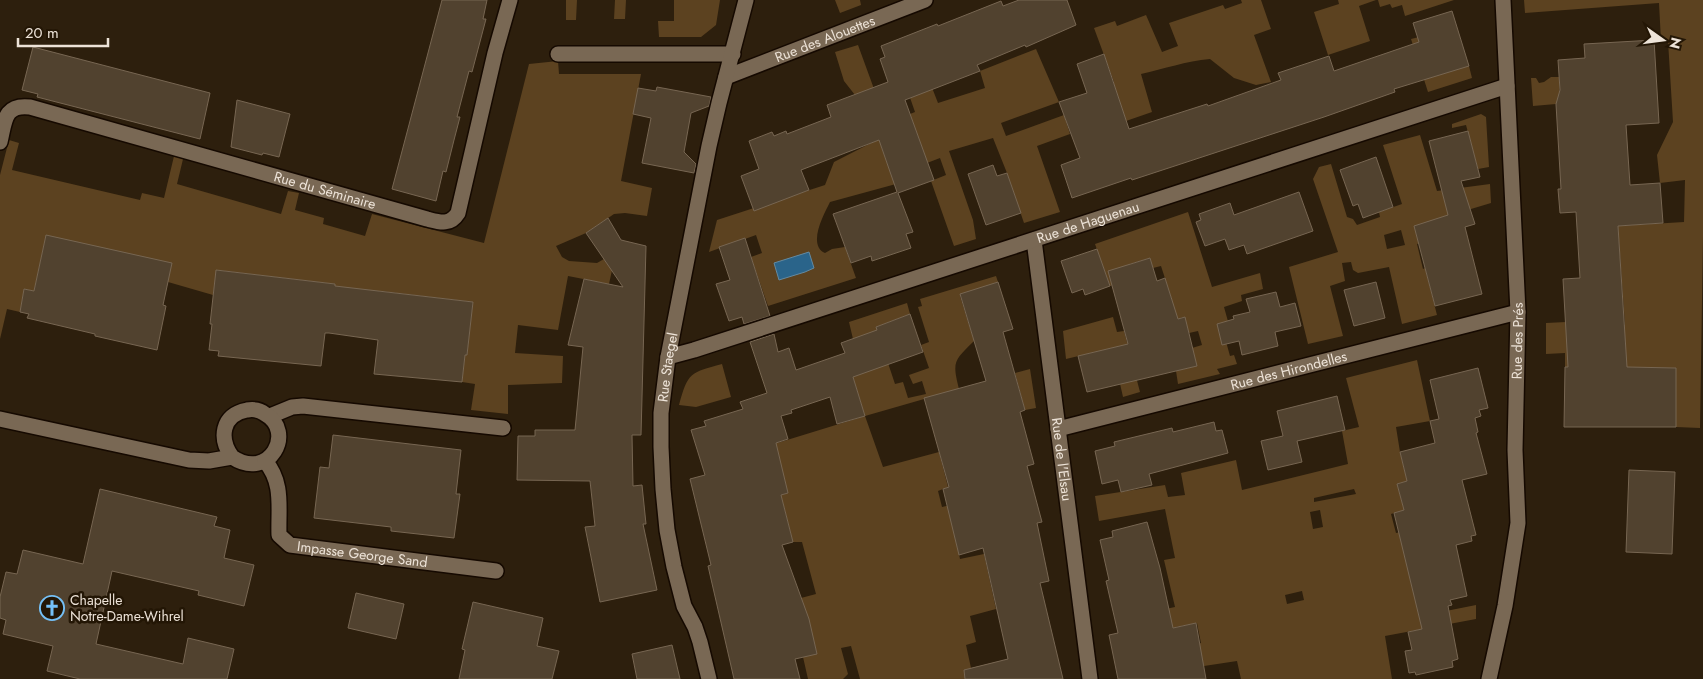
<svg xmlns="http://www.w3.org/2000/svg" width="1703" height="679" font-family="Jost,sans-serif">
  <rect width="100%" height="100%" fill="#2d1f0d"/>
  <path fill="#5c4220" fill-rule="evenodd" d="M566,0h11l-1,20h-10z
    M615,0h11l-1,19h-11z
    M674,0h46l-4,25 -15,12h-42l-1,-16h16z
    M835,0h25l1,5 -21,8z
    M1241,0h20l10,29 -17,6 17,47 -15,3 -22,-7 -24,-19c-24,2 -46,10 -69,15l11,38 -52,18 14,-48 -20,-54 21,-7 2,5 29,-11 16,37 16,-6 -9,-23 54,-18 2,4 17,-6z
    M1338,0h38l-17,6 11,35 -42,14 -14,-43 25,-8z
    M1378,0h76l-49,16 -3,-11 -10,3 -2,-4 -10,3z
    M1524,0h179v237l-3,191 -24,-1v-59l-111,-1v-14l-19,1v-31l20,-1v7l59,-4 -7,-99 66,-4 1,-42 -25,3 -3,-28 16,-33 -5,-81h-7l-2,-38 -134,10z
    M1419,37l50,29 3,12 -44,14 -17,-53z
    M858,45l35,96 -12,5 6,17 20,18 -77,21c-6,12 -23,43 -5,51l7,-4 13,-2 11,31 -88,28 -17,-49 11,-4 -6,-18 -47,17 8,-32 108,-35 9,-23 39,-20 -18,-47 -11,-14 -9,-29z
    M1036,49l23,53 -58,21 5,13 58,-21 6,19 -33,12 23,66 -36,11 -17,-50 -14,-35 -44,13 24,69 3,19 -22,7 -23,-65 15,-6 -6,-17 -13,5 -17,-49 5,-2 -8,-23 22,-9 9,23 47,-15 -5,-17z
    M558,61l1,13h82l-20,107 31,7 -5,28 -22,-3 -11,1 -28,19 -30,13 6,11 7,4 28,2 7,-4 10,2 -5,23 -41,-8 -10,54 -40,-5 -3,28 48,3 -1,27 -54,2v29l-37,-4 4,-26 -13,-2 3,-27h2l6,-53 -93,-11 -48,19 3,-26 -118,-14 -4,25 -45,-13 -122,-46 -12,55 -10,-2 -4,23 -13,-3 -7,30v-164l9,-35 10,3 -7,27 128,30 2,-7 22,5 11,-46 9,3 -7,29 104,30 7,-23 11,2 -4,17 29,8 -1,6 42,12 7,-22 112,29 45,-179z
    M1551,77h8l1,26 -4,1 -23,2 -2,-28h5l3,5 5,-1z
    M1481,114l5,3 3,50 -11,2 -12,-44 -14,3v-4z
    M1420,135l17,56 53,-7 1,19 -50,15 -21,25 -3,1 6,25 2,-1 12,47 -35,9 -13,-57 -31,6 -5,-3 -2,-8 -9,1 3,18 -15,5 13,50 -35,8 -19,-77 49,-15 -25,-73 6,-12 12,-3 16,53 6,2 4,6 23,-8 -1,-5 23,-8 -19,-59zM1401,230l4,15 -18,4 -3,-14z
    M1188,212l24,75 48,-14 3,16 -22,6 1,6 -18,6 5,18 -7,2 8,29 4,-1 3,9 -20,5 3,5 -42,10 -2,-13 21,-5 -5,-18 10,-3 -4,-14 -9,2 -5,-16 -18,5 6,-22 -11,-34 -8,2 -3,-10 -20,6 5,15 -25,7 -15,-42z
    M996,276l2,6 -38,14 14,45c-20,20 -22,20 -15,48l-94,27 18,51 56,-15 9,35 -10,4 4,16 26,-6 -12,40 4,18 24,-5 12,55 -26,7 6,26 -10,3 5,23 25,-6 4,17h-140l-9,-33 -10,2 7,26 -5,5h-35l-5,-22 14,-4 -16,-55 15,-4 -14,-52h-9l-12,-47 7,-2 -14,-49 91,-28 -16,-52 4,-25 -4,-17 58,-19 3,11 -34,13 19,57 8,-2 5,16 18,-4 -4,-13 -9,3 -4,-9 20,-7 -8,-23 8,-3 -11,-35 4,-1 -2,-7z
    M1113,317l4,15 7,-1 16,61 -17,5 -11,-49 -46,11 -3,-28z
    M1417,360l13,61 -34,6 4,25 7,29 -10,3 7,26 -13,4 5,19 5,-1 40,80 35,-7v14l-91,17 7,43h-151l-4,-18 -33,5 -2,-5 -17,-14 16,-4 -4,-20 -37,7 -4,-19 19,-4 -11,-47 11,-2 -10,-49 -66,12 -4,-25 70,-11 3,12 17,-2 -4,-22 55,-13 6,30 106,-26 -6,-33 17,-4 -13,-49zM1354,489l2,5 -42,8v-4zM1320,510l3,17 -10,2 -3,-17zM1302,591l2,9 -17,4 -2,-9z
    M722,364l9,33 -35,10 -17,-2c9,-33 11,-32 43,-41z
    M1030,369l6,39 -11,2 -10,-37z"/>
  <path fill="#2a648a" stroke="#648aa1" d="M809,252l5,16 -9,4 -26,8 -5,-17z"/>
  <path fill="#51422f" stroke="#776652" d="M442,0h45l-4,19h3l-14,53 -3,-1 -12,46h3l-6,23 -8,32 -3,-1 -7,30 -44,-12z
    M1019,0h48l9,25 -50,22 -1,-2 -48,20 3,6 -75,29 29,80 -36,13 15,39 -7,2 5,14 -39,13 -1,-5 -20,7 -18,-49 64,-22 -18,-52 -78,30 8,20 -55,21 -13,-35 18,-7 -10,-28 23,-9 2,4 12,-5 1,3 44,-17 -4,-12 61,-23 -8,-23 5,-2 -4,-11 56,-22 1,2 63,-25 2,5z
    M1452,11l17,55 -75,23 1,3 -71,25 -192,63 -1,-2 -59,20 -11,-33 19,-7 -21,-56 28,-9 -10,-29 27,-10 25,75 78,-25 1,2 73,-26 -3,-7 51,-17 5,15 85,-29 -6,-19z
    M1654,40l5,83 -33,2 4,60 30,-2 3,40 -45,3 9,141 49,1v59h-112l1,-60h3l-5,-88 17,-1 -4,-66 -16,1 -2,-24h3l-5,-85 4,-14 -2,-30 27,-2 -1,-14z
    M33,47l177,46 -10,46 -163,-42 1,-3 -16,-4z
    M657,87l54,10 -2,9 -18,7 -7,39 12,12 -2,9 -52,-10 9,-45 -18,-4 5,-26 18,3z
    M237,100l53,14 -11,43 -16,-4 -1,2 -31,-8z
    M1468,131l12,46 -19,4 14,43 -10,3 17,67 -47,12 -21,-80 34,-11 -19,-74z
    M1376,157l17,50 -30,11 -5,-14 -5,2 -13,-36z
    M993,165l4,11 10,-3 14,40 -35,12 -18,-51z
    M1299,192l14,39 -66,23 -3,-9 -15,5 -4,-11 -20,7 -9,-24 5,-2 -2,-6 31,-11 4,12z
    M608,218l13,22 25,6 -5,189h-9l1,51 9,-1 4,39h-3l14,66 -57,12 -15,-75 10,-1 -5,-45 -73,-1 1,-44h17v-6h40l8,-83 -15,-2 16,-66 39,8 -37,-54z
    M46,235l126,28 -9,42 3,1 -9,44 -62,-14v-2l-68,-16 2,-4 -9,-2 4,-23 10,2z
    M745,238l25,78 -26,8 -2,-7 -13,4 -13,-37 14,-4 -11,-33z
    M1097,249l13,37 -25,9 -2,-6 -11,4 -11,-32z
    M1150,258l7,23 8,-3 13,41 7,-2 12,49 -110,26 -9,-36 50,-12 -20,-73z
    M216,270l119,14v2l138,16 -6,53h-2l-3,27 -88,-8 4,-34 -49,-7h-4l-4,33 -103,-10 1,-5 -10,-1 3,-26h-2z
    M998,282l15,47 -10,3 22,78 -5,2 14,52 -7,2 15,56 -5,1 12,58 -9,2 23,96h-98l-1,-9 44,-11 -25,-111 -24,7 -16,-66 6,-2 -25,-89 62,-17 -26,-87z
    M1376,282l9,36 -31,8 -10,-36z
    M1276,292l4,15 15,-4 6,23 -26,6 3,14 -36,9 -3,-14 -17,4 -5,-21 17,-5 -1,-3 17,-4 -4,-13z
    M910,314l13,38 -70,25 12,39 -28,8 -7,-27 -39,13 1,3 -11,3 7,23 -12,4 12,50 -7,2 12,47 -11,3 27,74 8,35 -22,5 5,20h-66l-26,-113 3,-1 -21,-86 15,-4 -14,-45 15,-4 -2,-5 39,-12 -3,-7 27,-9 -17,-51 24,-8 4,18 11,-4 7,22 49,-17 -4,-10 36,-13 -1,-3z
    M1478,368l10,40 -9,2 2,6 -6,2 3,14 -2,1 11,41 -25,6 14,55 -5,1 1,5 -16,4 11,51 -17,4 2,5 -4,1 10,53 -6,2 1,6 -37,8 -1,-3 -6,1 -4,-22 7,-1 -4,-18 14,-3 -28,-116 10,-3 -7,-26 10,-3 -7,-29 35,-9 -5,-22 9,-2 -9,-39z
    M1337,396l8,34 -48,11 5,21 -34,8 -7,-29 22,-5 -6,-25z
    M1214,422l2,9 6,-1 6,23 -79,21 3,11 -31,7 -3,-12 -16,4 -7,-33 20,-5 -1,-4 58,-14 1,4z
    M333,435l128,15 -5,44h4l-6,44 -63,-7v-4l-77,-9 6,-51 9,1z
    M1629,470l46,2 -3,82 -46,-2z
    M100,489l117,28 -3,9 16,4 -6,28 30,7 -10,41 -46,-11 1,-4 -87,-20 -16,73 87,20 5,-26 46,11 -7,30h-147l-33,-8 6,-25 -50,-12 3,-14 -6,-2v-21l6,-25 11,2 6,-24 60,14z
    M1147,522l13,46 13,60 23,-5 10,56h-88l-9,-44 9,-2 -12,-52 3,-1 -9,-40 13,-3 -1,-6z
    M356,593l48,11 -8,35 -48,-11z
    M473,602l70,16 -6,28 22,5 -7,28h-93l6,-29 -3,-1z
    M672,645l8,34h-43l-5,-25z"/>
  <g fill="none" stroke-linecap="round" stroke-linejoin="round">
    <defs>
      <g id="minor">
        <path d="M558,54h175"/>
        <path id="s1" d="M726,77l199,-77"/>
        <path id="s2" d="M0,142c5,-21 4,-38 30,-35l397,112c12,3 23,7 31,-6l37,-160 15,-53"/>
        <path id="s3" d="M1034,240l56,439"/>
        <path id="s4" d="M668,357l26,-7 813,-264"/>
        <path d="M270,416l22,-9 11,-1 200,22"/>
        <path d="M0,419l189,41 20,1 23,-4c38,25 64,-26 33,-43 -5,-4 -12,-5 -18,-4 -26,5 -28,29 -15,47"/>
        <path id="s5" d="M1058,429l460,-117"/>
        <path id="s6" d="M265,461c19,22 13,47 14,74l11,10 206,26"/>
        <path id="s7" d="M709,679l-9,-37 -5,-15 -11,-21 -10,-39 -7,-37 -4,-41 -2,-42v-34l7,-56 41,-211 10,-43 27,-103"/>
        <path id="s8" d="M1489,679l16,-73 13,-83 -3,-73 3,-138 -15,-312"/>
      </g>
    </defs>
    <use href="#minor" stroke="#150900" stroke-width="18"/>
    <use href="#minor" stroke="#796854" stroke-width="15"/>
  </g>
  <defs>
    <symbol id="church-ring" viewBox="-11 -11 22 22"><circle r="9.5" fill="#231605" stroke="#75c0f6" stroke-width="1.5"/><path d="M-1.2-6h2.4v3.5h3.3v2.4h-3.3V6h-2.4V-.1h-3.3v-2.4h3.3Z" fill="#75c0f6"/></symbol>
  </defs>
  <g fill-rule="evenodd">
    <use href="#church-ring" x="38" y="594" width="28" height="28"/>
  </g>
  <g text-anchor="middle" stroke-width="5" stroke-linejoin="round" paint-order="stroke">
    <g font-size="14" fill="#ede3d8" stroke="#231605">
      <text dy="5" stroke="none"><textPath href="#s1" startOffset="106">Rue des Alouettes</textPath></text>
      <text dy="5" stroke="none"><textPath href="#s2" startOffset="360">Rue du Séminaire</textPath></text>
      <text dy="5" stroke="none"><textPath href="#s4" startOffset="441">Rue de Haguenau</textPath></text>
      <text dy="5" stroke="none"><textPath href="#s8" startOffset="341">Rue des Prés</textPath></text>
      <text dy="5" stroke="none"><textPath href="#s7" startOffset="319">Rue Staegel</textPath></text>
      <text dy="5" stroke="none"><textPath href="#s5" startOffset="238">Rue des Hirondelles</textPath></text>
      <text dy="5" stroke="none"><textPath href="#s3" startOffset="221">Rue de l'Elsau</textPath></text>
      <text dy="5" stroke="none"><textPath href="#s6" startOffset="165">Impasse George Sand</textPath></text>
    </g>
    <g font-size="14" fill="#ede3d8" stroke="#231605" text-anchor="start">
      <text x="70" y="605">Chapelle<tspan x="70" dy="16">Notre-Dame-Wihrel</tspan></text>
    </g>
  </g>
  <g transform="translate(1663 40) rotate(104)" stroke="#231605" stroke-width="4" paint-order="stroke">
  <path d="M0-4L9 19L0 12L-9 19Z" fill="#ede3d8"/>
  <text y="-8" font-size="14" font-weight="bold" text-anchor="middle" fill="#ede3d8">N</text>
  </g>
  <path d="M18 38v8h90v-8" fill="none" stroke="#ede3d8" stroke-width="2.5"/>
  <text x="25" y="38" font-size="15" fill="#ede3d8" stroke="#231605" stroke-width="4" paint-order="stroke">20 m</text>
</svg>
